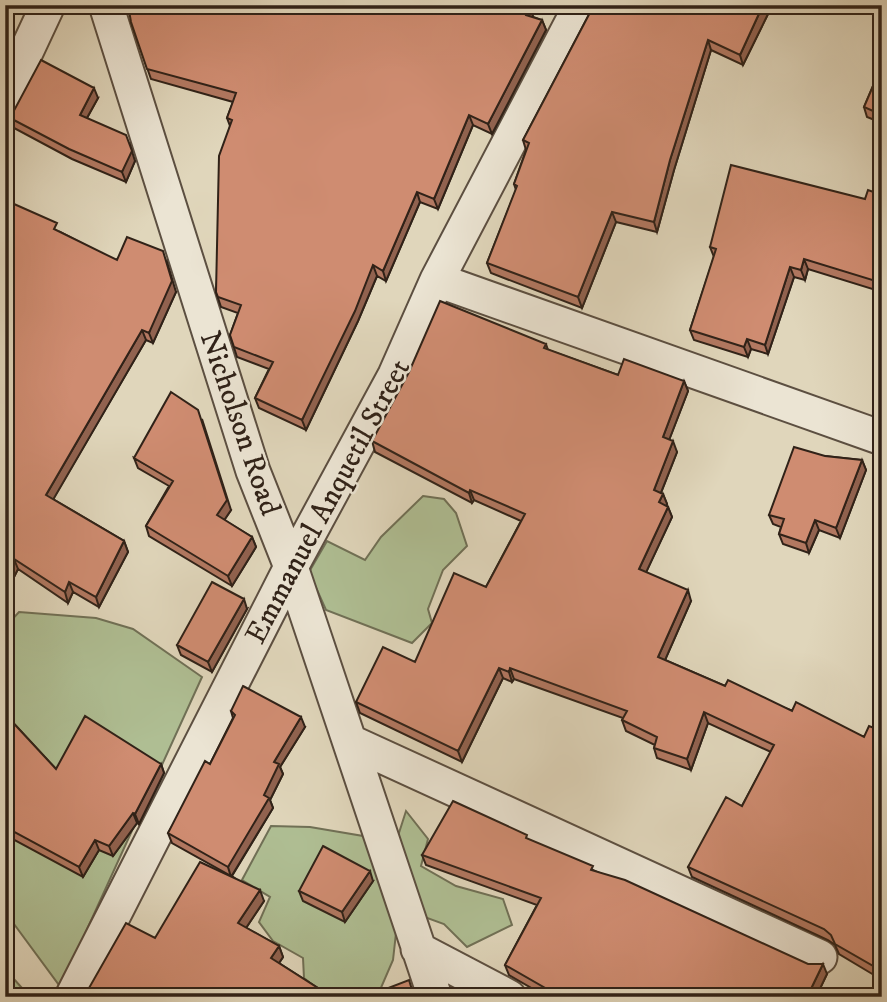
<svg xmlns="http://www.w3.org/2000/svg" width="887" height="1002" font-family="'IM FELL DW Pica',serif">
  <rect width="100%" height="100%" fill="#e0d6bb"/>
  <filter id="stains"><feTurbulence type="fractalNoise" baseFrequency=".00286" numOctaves="4"/><feColorMatrix values="0 0 0 0 .2 0 0 0 0 .09 0 0 0 0 .02 0 0 0 .5 -.17"/></filter>
  <radialGradient id="worn" r=".72"><stop offset=".6" stop-color="#630" stop-opacity="0"/><stop offset="1" stop-color="#630" stop-opacity=".3"/></radialGradient>
  <path fill="#afbe93" stroke="#707056" stroke-width="2" d="M423,496l21,3 12,14 11,33 -24,24 -15,39 4,14 -20,20 -86,-33 -17,-38 18,-31 38,19 16,-23z
    M19,612l77,6 37,11 69,48 -123,270 -20,38 -48,-65 -6,-3v-290z
    M406,811l22,28 -7,27 35,20 47,13 9,26 -45,22 -23,-23 -25,-9 -21,-79z
    M271,826l39,1 53,9 21,27 14,52 -5,45 -16,37h-49l-24,-19 -1,-20 -30,-17 -14,-19 11,-25 -28,-17z
    M5,969l25,28h-25z"/>
  <g fill="none" stroke-linecap="round" stroke-linejoin="round">
    <defs>
      <path id="street" d="M106,5l147,466 38,96 144,430
        M5,97l43,-92
        M437,280l445,158
        M351,742l469,215
        M418,949l91,48
        M72,997l219,-430 104,-192 42,-95 144,-275"/>
    </defs>
    <use href="#street" stroke="#5c4f41" stroke-width="37"/>
    <use href="#street" stroke="#ebe4d3" stroke-width="33"/>
  </g>
  <path fill="#b27861" stroke="#302218" stroke-width="2" d="M594,5l176,5 -27,55 -32,-15 -37,120 -17,62 -41,-10 -34,86 -91,-35 -4,-10 29,-73 -2,-6 12,-34 -3,-10z
    M533,17l9,3 4,10 -54,104 -19,-9 -35,84 -18,-7 -34,79 -9,-5 -19,45 -52,109 -47,-22 -4,-10 14,-29 -32,-12 -7,-22 8,-22 -17,-6 -5,-15 14,-166 -3,-8 6,-16 -82,-23 -20,-57z
    M882,65v58l-15,-6 -3,-10z
    M98,98l-11,20 48,43 -9,21 -54,-23 -58,-31 -4,-10z
    M882,195v97l-74,-23 -3,11 -11,-3 -26,77 -17,-5 -3,8 -54,-17 -4,-10 24,-73 -4,-10z
    M60,232l116,60 -23,51 -7,-3 -93,159 71,42 4,11 -29,55 -26,-15 -5,11 -50,-34 -13,26z
    M546,344l2,6 70,25 66,6 4,10 -19,49 8,12 -16,41 2,1 4,10 -1,2 2,1 4,10 -26,55 45,29 -26,59 60,26 139,51 18,-6v266l-3,-19 -40,-24 -4,-9 -7,-5 -136,-63 -4,-10 54,-61 29,-54 -63,-29 -17,47 -34,-12 -3,-10 1,-3 -29,-14 -4,-11 1,-2 -109,-39 -2,3 -9,-4 -41,84 -102,-49 -4,-11 59,-40 71,-75 35,-66 -47,-21 -2,3 -97,-51 -3,-11z
    M825,456l37,4 4,10 -26,68 -21,-8 -10,23 -26,-9 -4,-10 2,-7 -8,-3 -4,-9z
    M134,458l97,52 -7,10 28,17 4,10 -24,39 -83,-50 -3,-10 23,-40 -31,-18z
    M247,609l-35,63 -31,-17 -4,-10z
    M231,711l74,16 -25,40 3,7 -13,26 3,8 -41,68 32,25 -18,27 33,18 4,11 -4,6 53,34h-240l-3,-9 66,-50 74,-63 -57,-32 -4,-10 42,-69 23,-46z
    M5,714l51,55 105,-5 3,9 -25,51 -2,-1 -24,33 -14,-6 -16,27 -78,-42z
    M529,840l66,31 232,103 -11,23h-269l-38,-22 -4,-10 32,-60 -111,-40 -4,-10z
    M373,881l-28,41 -42,-21 -4,-10z"/>
  <path fill="#91624f" stroke="#302218" stroke-width="2" d="M5,5h6l-6,11z
    M529,5h7l-6,20 -4,-10z
    M763,5h5l2,5 -27,55 -3,-10z
    M542,20l4,10 -54,104 -4,-10z
    M708,40l3,10 -37,120 -17,62 -3,-10 16,-62z
    M94,88l4,10 -15,27 -3,-10z
    M469,115l4,10 -35,84 -4,-10z
    M130,145l5,16 -9,21 -4,-10z
    M417,192l3,10 -34,79 -3,-10z
    M612,212l4,10 -34,86 -4,-11z
    M804,259l4,10 -3,11 -4,-10z
    M167,262l9,30 -23,51 -4,-10z
    M373,265l4,11 -19,45 -52,109 -4,-10z
    M790,267l4,10 -26,77 -3,-9z
    M142,330l4,10 -96,165 -4,-10z
    M747,339l4,10 -3,8 -4,-10z
    M684,381l4,10 -22,57 -3,-11z
    M202,419l29,91 -10,15 -4,-10z
    M673,441l4,11 -19,48 -4,-10z
    M862,460l4,10 -26,68 -4,-10z
    M470,490l4,10 -2,3 -3,-10z
    M663,494l4,10 -4,9 -4,-11z
    M668,507l4,10 -29,62 -4,-10z
    M815,520l4,10 -10,23 -3,-10z
    M252,537l4,10 -24,39 -4,-10z
    M124,541l4,11 -29,55 -3,-10z
    M14,559l4,10 -13,26v-18z
    M69,582l4,10 -5,11 -3,-11z
    M688,590l3,11 -29,66 -4,-10z
    M244,599l3,10 -35,63 -4,-10z
    M499,668l4,10 -41,84 -4,-11z
    M510,668l4,11 -2,3 -3,-10z
    M704,712l4,11 -17,47 -4,-11z
    M301,717l4,10 -25,40 3,7 -13,26 3,8 -42,69 -3,-10 46,-105z
    M161,764l3,9 -25,51 -4,-10z
    M133,813l4,10 -24,33 -4,-10z
    M95,840l4,10 -16,27 -4,-10z
    M370,871l3,10 -28,41 -3,-10z
    M260,890l4,11 -22,33 -4,-11z
    M279,946l4,11 -8,12 -4,-11z
    M823,964l4,10 -11,23h-9z"/>
  <path fill="#cf8c71" stroke="#302218" stroke-width="2" d="M128,5h401l-3,10 16,5 -54,104 -19,-9 -35,84 -17,-7 -34,79 -10,-6 -18,46 -53,109 -47,-22 18,-36 -39,-15 -4,-12 11,-30 -23,-8 -2,-5 3,-136 13,-36 -5,-2 9,-25 -89,-24 -16,-47z
    M594,5h169l-23,50 -32,-15 -38,120 -16,62 -42,-10 -34,85 -91,-34 30,-77 -3,-2 15,-41 -6,-3z
    M41,60l53,28 -14,27 46,20 6,16 -10,21 -53,-23 -59,-31z
    M882,65v50l-18,-8z
    M731,165l134,34 3,-9 14,5v88l-78,-24 -3,11 -11,-3 -25,78 -18,-6 -3,8 -54,-17 26,-81 -6,-2z
    M5,200l52,23 -3,6 63,31 10,-23 36,14 9,30 -23,52 -7,-3 -96,165 78,46 -28,56 -27,-15 -4,10 -51,-33 -9,18z
    M440,301l106,43 -2,4 74,27 6,-16 60,22 -21,56 10,4 -19,49 9,4 -4,8 9,5 -29,62 49,21 -30,67 67,29 3,-6 64,31 4,-9 68,35 5,-11 13,5v240l-47,-27 -4,-9 -7,-6 -136,-62 38,-70 16,9 32,-61 -70,-33 -17,47 -33,-11 3,-11 -35,-17 5,-9 -117,-43 -1,4 -10,-4 -41,83 -102,-49 27,-55 32,15 39,-89 32,14 39,-73 -55,-24 -1,3 -97,-52 37,-69z
    M171,392l27,18 29,90 -10,15 35,22 -24,39 -82,-50 27,-45 -39,-23z
    M794,447l31,9 37,4 -26,68 -21,-8 -9,23 -27,-9 5,-15 -15,-4z
    M212,582l32,17 -36,63 -31,-17z
    M243,686l58,31 -27,45 5,2 -15,31 5,3 -41,69 -60,-34 37,-72 5,3 25,-49 -4,-4z
    M5,714l51,55 29,-53 76,48 -26,50 -2,-1 -24,33 -14,-6 -16,27 -74,-40z
    M453,801l74,34 -1,3 67,28 -2,4 34,10 183,84h15l-16,33h-246l-56,-32 36,-67 -119,-43z
    M323,846l47,25 -28,41 -43,-21z
    M200,862l60,28 -22,33 41,23 -8,12 61,39h-238l3,-5 -8,-4 37,-65 29,15z
    M882,973v24h-12z
    M409,980l4,13 3,4h-51z"/>
  <g text-anchor="middle" stroke-width="5" stroke-linejoin="round" paint-order="stroke">
    <g font-size="30" fill="#302218" stroke="#ebe4d3">
      <text transform="translate(241 423) rotate(71)" y="10">Nicholson Road</text>
      <text transform="translate(327 501) rotate(-62)" y="10">Emmanuel Anquetil Street</text>
    </g>
  </g>
  <rect width="887" height="1002" fill="none" stroke="#e0d6bb" stroke-width="28"/>
  <rect x="7" y="7" width="873" height="988" fill="none" stroke="#302218" stroke-width="3.5"/>
  <rect x="14" y="14" width="859" height="974" fill="none" stroke="#302218" stroke-width="2"/>
  <rect width="100%" height="100%" filter="url(#stains)"/>
  <rect width="100%" height="100%" fill="url(#worn)"/>
</svg>
